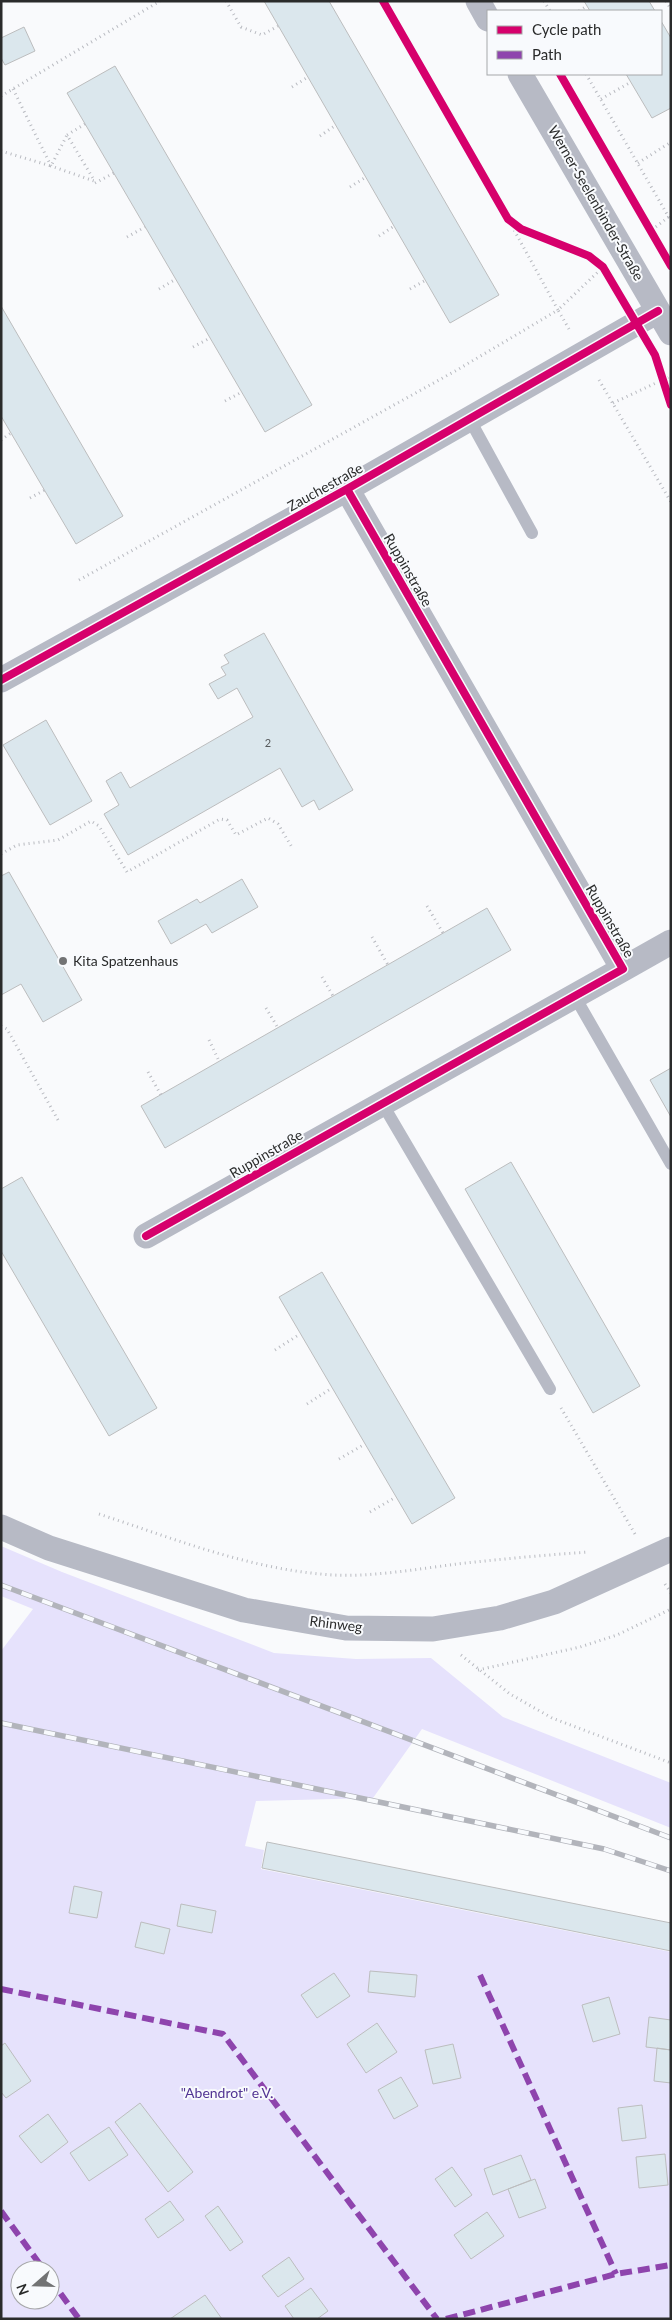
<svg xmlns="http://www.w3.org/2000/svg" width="672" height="2320" font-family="Lato,sans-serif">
  <rect width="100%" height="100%" fill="#f9fafc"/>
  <path fill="#e6e2fc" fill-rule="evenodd" d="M1,1546l61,26 212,81 82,6 75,-1 72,59 168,66v45l-249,-99 -49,69 -117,3 -11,45 19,4 -3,19 410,83v367h-670v-668l32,-42 -32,-13zM20,2270h30v30h-30z"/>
  <path fill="#dbe7ed" stroke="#bcbdbe" d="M264,1h65l170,294 -49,28z
    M584,1h65l6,10h-65z
    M661,21l10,17v70l-19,10 -26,-44h35z
    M24,27l11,24 -30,14 -4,-7v-20z
    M115,66l197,339 -47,27 -198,-339z
    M1,306l122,210 -47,28 -75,-128z
    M264,633l89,157 -34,20 -5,-10 -12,7 -22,-39 -152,87 -24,-41 15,-9 -13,-24 15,-9 9,16 123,-71 -16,-29 -19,11 -9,-15 17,-9 -5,-8 8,-4 -5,-8z
    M46,720l46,81 -42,24 -47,-80z
    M9,872l73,128 -39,22 -22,-38 -20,11v-119z
    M242,879l16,28 -46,26 -6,-9 -35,20 -13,-23 39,-22 3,4z
    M487,908l24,42 -346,198 -24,-42z
    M671,1068v49l-21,-37z
    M511,1162l129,224 -47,27 -128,-224z
    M22,1177l135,231 -48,28 -108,-185v-62z
    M322,1272l133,226 -43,26 -133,-227z
    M267,1842l404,81v28l-409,-83z
    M74,1886l28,6 -5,26 -28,-5z
    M181,1904l35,7 -4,22 -35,-7z
    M141,1922l29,7 -6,25 -29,-7z
    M370,1971l47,4 -2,22 -47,-5z
    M334,1973l16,23 -33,22 -16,-23z
    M609,1997l11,37 -27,8 -11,-37z
    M649,2017l22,3v30l-25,-3z
    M377,2023l20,29 -31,21 -19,-29z
    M5,2043l26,38 -25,17 -5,-6v-46z
    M453,2044l8,34 -28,6 -8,-34z
    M657,2048l14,2v33l-17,-2z
    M401,2077l17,29 -24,13 -16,-29z
    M140,2103l53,69 -25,20 -53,-70z
    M642,2105l4,33 -24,3 -4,-33z
    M48,2114l20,28 -27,21 -22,-27z
    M109,2127l19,28 -39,26 -19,-28z
    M665,2154l3,31 -29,3 -3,-31z
    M521,2155l10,25 -38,15 -9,-26z
    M452,2167l20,28 -17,12 -20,-28z
    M535,2179l11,29 -27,10 -11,-29z
    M170,2201l14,19 -26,18 -13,-19z
    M218,2206l25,36 -13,9 -25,-35z
    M487,2212l17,24 -33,23 -17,-24z
    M289,2257l15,22 -26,18 -16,-21z
    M311,2288l17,23 -11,8h-23l-9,-13z
    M205,2295l17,24h-52z"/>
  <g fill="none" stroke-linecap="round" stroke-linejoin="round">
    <path stroke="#b8bac0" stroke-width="3" stroke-dasharray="1 4" stroke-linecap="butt" d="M226,1l15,26 21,8 16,-9
      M544,1l6,10
      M666,1l5,8
      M579,11l8,-5
      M586,74l85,147
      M292,87l16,-10
      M13,89l38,77 43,15
      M1,96l159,-95
      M601,99l30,-17
      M85,124l-18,11 27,45
      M320,136l16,-11
      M1,151l50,15 16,-31
      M638,163l33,-21
      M95,183l19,-10
      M350,187l16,-10
      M648,233l23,-18
      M379,236l15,-10
      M127,237l18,-10
      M159,289l17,-10
      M410,289l16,-9
      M569,329l-11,-19 42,-40
      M193,347l17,-9
      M599,380l72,122
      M225,401l17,-9
      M613,403l58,-27
      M1,440l10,-7
      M30,498l15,-8
      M79,580l378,-210 101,-60 -50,-91
      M1,854l16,-9 41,-5 33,-19 8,5 28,46 93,-53 7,1 9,15 32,-17 10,6 15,25
      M427,906l16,27
      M372,937l16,28
      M322,977l11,19
      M266,1008l12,20
      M1,1026l6,3 51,91
      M209,1040l10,21
      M148,1072l13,23
      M275,1350l25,-16
      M307,1404l25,-16
      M561,1408l74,126
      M339,1459l26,-15
      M370,1512l26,-15
      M99,1514c76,25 152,56 234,61 39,2 85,-6 124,-11 44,-5 88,-9 132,-12
      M665,1584l6,9
      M461,1655l49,39 42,24 119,45
      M478,1670l102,-23 37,-12 54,-26"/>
    <path stroke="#b7bac5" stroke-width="12" d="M470,420l62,113
      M574,995l97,169
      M382,1103l168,286"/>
    <path stroke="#b7bac5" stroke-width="25" d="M478,1l10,18
      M520,74l151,259
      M1,680l346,-191 311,-178
      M623,969l48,-27
      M146,1236l477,-267 -276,-480
      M1,1527l48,21 195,62 102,18 87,1 67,-11 54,-16 117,-53"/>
    <defs>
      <path id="rail" d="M1,1585l670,253
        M1,1723l603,126 67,22"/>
    </defs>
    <use href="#rail" stroke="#b2b4bb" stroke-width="5.5"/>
    <use href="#rail" stroke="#f8fafd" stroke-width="4" stroke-dasharray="11" stroke-linecap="butt"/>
    <path stroke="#8e44ad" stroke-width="6" stroke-dasharray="12 6" stroke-linecap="butt" d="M480,1975l136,299
      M1,1989l222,45 214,285
      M1,2211l43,59
      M50,2279l29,40
      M446,2319l170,-45 55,-9"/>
    <defs>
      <path id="cycleway" d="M383,1l125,218 13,10 68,27 14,11 52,88 16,50
        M560,74l111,192
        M1,680l346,-191 311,-178
        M146,1236l477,-267 -276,-480"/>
    </defs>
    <use href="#cycleway" stroke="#f8fafd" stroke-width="11"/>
    <use href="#cycleway" stroke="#d6006c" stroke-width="8"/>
  </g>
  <circle fill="#727374" stroke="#f8fafd" stroke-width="2" cx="63" cy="961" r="5"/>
  <g text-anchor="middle" stroke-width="4" stroke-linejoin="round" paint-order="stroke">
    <g font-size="11" fill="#565a5c">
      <text x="268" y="747">2</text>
    </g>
    <g font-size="14" fill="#2a2b2b" stroke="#f8fafd">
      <text transform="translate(596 203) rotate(60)" y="5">Werner-Seelenbinder-Straße</text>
      <text transform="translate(325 487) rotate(-29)" y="5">Zauchestraße</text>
      <text transform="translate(408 570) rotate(60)" y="5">Ruppinstraße</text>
      <text transform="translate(610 921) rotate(60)" y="5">Ruppinstraße</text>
      <text transform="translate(266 1154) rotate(-30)" y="5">Ruppinstraße</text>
      <text transform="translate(336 1624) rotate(7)" y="5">Rhinweg</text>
    </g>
    <g font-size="14" fill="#2a2b2b" stroke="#f8fafd" text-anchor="start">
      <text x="73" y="966">Kita Spatzenhaus</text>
    </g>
    <g font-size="14" fill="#513492" stroke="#f8fafd">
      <text x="227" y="2098">"Abendrot" e.V.</text>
    </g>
  </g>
  <rect width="672" height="2320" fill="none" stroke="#2a2b2b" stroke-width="5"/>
  <rect x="487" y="10" width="175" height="65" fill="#f8fafd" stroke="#a6a7a9"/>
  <rect x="497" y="26" width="25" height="8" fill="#d6006c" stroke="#a6a7a9"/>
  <text x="532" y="35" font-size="15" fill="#2a2b2b">Cycle path</text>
  <rect x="497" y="51" width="25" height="8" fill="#8e44ad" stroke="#a6a7a9"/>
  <text x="532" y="60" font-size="15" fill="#2a2b2b">Path</text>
  <g transform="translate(35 2285) rotate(250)"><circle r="24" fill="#f8fafd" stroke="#a6a7a9"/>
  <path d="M0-4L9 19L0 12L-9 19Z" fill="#727374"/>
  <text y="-8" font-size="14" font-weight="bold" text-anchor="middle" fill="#2a2b2b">N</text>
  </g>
</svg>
